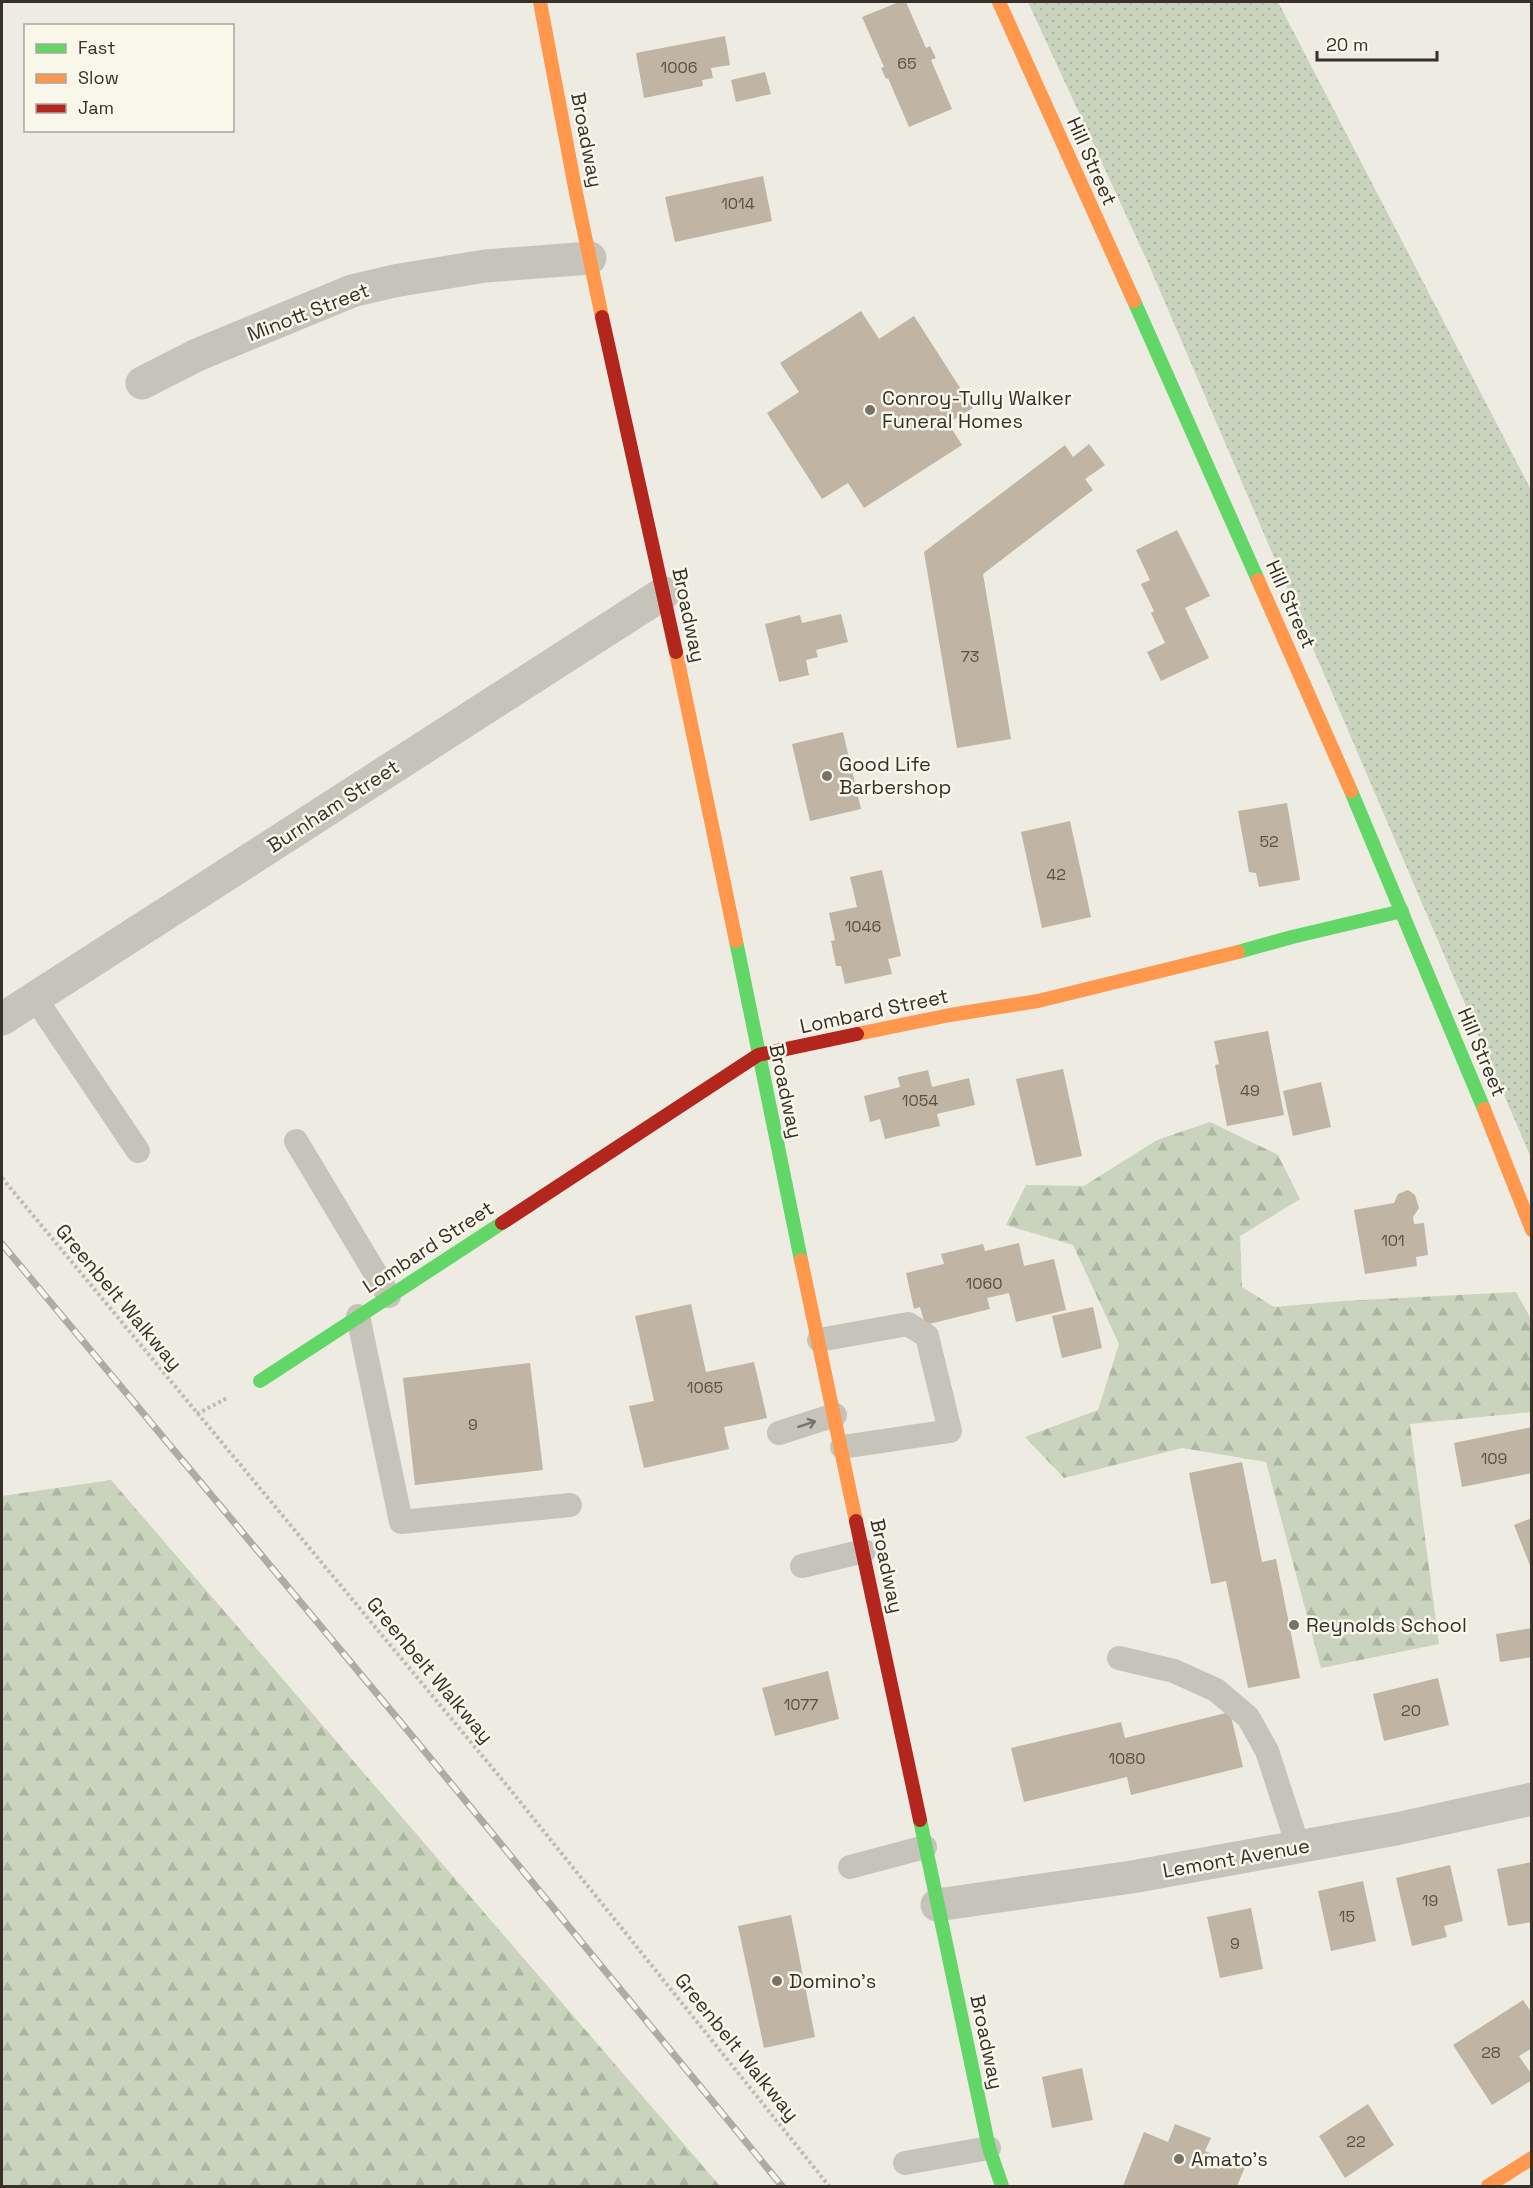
<svg xmlns="http://www.w3.org/2000/svg" width="1533" height="2188" font-family="'Space Grotesk',sans-serif">
  <defs>
    <pattern id="grass-dots" width="8" height="8" patternUnits="userSpaceOnUse" patternTransform="scale(1.5)"><rect width="8" height="8" fill="#c9d3bd"/><path d="M2 2h.1M6 6h.1" fill="none" stroke="#adb6a2" stroke-width="1.8" stroke-linecap="round"/></pattern>
    <pattern id="forest-firs" width="22" height="20" patternUnits="userSpaceOnUse" patternTransform="scale(1.5)"><rect width="22" height="20" fill="#c9d3bd"/><path d="M5 1l3.5 6h-7zM16 11l3.5 6h-7z" fill="#adb6a2"/></pattern>
  </defs>
  <rect width="100%" height="100%" fill="#edebe2"/>
  <path fill="url(#grass-dots)" d="M1028,2h250l253,488v668l-382,-893z"/>
  <path fill="url(#forest-firs)" d="M1210,1122l68,33 22,44 -60,37 2,51 32,20 69,-6 173,-9 15,27v93l-121,12 29,220 -118,24 -55,-206 -84,-14 -118,30 -39,-41 73,-27 21,-66 -46,-99 -67,-20 20,-40 58,1 73,-46z
    M111,1480l609,706h-718v-690z"/>
  <path fill="#c0b4a4" d="M899,2h7l20,46 4,-2 6,12 -5,2 21,49 -43,18 -21,-49 -2,1 -5,-11 3,-1 -22,-50z
    M725,36l5,29 -19,3 2,10 -11,2 1,6 -59,12 -8,-45z
    M765,72l6,22 -35,8 -5,-22z
    M763,176l9,45 -97,21 -10,-45z
    M861,311l18,28 35,-23 59,92 -25,15 14,22 -98,63 -16,-25 -26,16 -55,-86 32,-21 -19,-29z
    M1089,444l16,21 -20,14 8,11 -110,84 28,165 -54,9 -33,-196 141,-107 8,12z
    M1177,530l33,66 -25,12 24,50 -48,23 -14,-29 18,-9 -14,-30 3,-2 -13,-27 9,-4 -14,-30z
    M841,614l7,28 -32,8 2,7 -12,3 3,15 -30,7 -14,-58 35,-9 2,8z
    M843,732l18,77 -51,12 -18,-77z
    M1287,803l13,77 -41,7 -3,-14 -7,-1 -11,-61z
    M1070,821l21,96 -49,11 -21,-96z
    M882,870l19,86 -13,3 4,15 -47,10 -4,-18h-5l-5,-25 4,-1 -6,-27 28,-6 -7,-30z
    M1268,1031l16,84 -57,11 -12,-61 4,-1 -5,-23z
    M1063,1069l19,87 -46,10 -20,-87z
    M928,1070l4,17 37,-9 6,27 -38,9 3,12 -55,13 -5,-20 -10,3 -6,-26 36,-9 -2,-10z
    M1321,1082l10,45 -38,9 -10,-45z
    M1408,1190l7,5 4,13 -6,9 1,7 10,-1 4,32 -12,2 1,9 -52,8 -11,-64 40,-7 4,-9z
    M1019,1243l5,23 30,-7 12,51 -50,12 -7,-29 -22,5 3,11 -65,16 -5,-18 -6,2 -8,-36 38,-9 -3,-10 42,-10 2,7z
    M691,1304l15,68 48,-10 13,56 -43,9 5,22 -85,19 -15,-62 25,-5 -19,-85z
    M1093,1307l9,41 -40,10 -10,-42z
    M530,1363l13,107 -128,15 -12,-107z
    M1532,1427v46l-70,14 -8,-44z
    M1242,1462l20,100 14,-3 24,119 -52,10 -22,-107 -15,3 -22,-111z
    M1532,1518v50h-1l-17,-43z
    M1532,1628v29l-32,5 -4,-28z
    M828,1671l11,48 -64,17 -13,-48z
    M1438,1678l11,47 -65,16 -11,-47z
    M1230,1712l13,55 -112,28 -4,-18 -103,25 -13,-54 110,-26 4,16z
    M1532,1862v60l-24,4 -11,-57z
    M1450,1865l13,56 -19,5 3,11 -35,9 -16,-68z
    M1363,1881l13,60 -45,10 -13,-60z
    M1251,1908l12,61 -43,9 -13,-61z
    M791,1915l24,122 -51,11 -26,-122z
    M1523,2000l9,13v35l-13,8 13,19v5l-40,25 -39,-60z
    M1082,2068l11,52 -41,8 -10,-51z
    M1368,2104l26,41 -49,33 -26,-42z
    M1175,2124l36,14 -6,13 40,16 -8,19h-114l21,-54 24,10z"/>
  <g fill="none" stroke-linecap="round" stroke-linejoin="round">
    <path stroke="#bfbbb3" stroke-width="4" stroke-dasharray="3 3" stroke-linecap="butt" d="M2,1178l507,610 320,398
      M197,1414l30,-16"/>
    <path stroke="#c6c3bb" stroke-width="24" d="M35,998l103,153
      M296,1141l93,155
      M358,1316l43,206 169,-17
      M819,1340l89,-16 19,12 23,95 -108,16
      M779,1433l56,-18
      M802,1566l62,-15
      M1119,1658l55,13 42,19 32,27 19,34 31,95
      M850,1867l75,-20
      M905,2163l84,-15"/>
    <path stroke="#c6c3bb" stroke-width="33" d="M142,383l55,-28 155,-64 42,-10 91,-15 105,-8
      M2,1019l662,-426
      M937,1905l195,-28 264,-48 136,-30"/>
    <path stroke="#63d668" stroke-width="14" d="M1134,301l124,279
      M1351,791l133,318
      M736,941l65,319
      M1238,952l54,-15 110,-26
      M260,1381l242,-158
      M920,1820l69,328 13,38"/>
    <path stroke="#ff974d" stroke-width="14" d="M540,2l36,191 26,124
      M999,2l135,299
      M1258,580l93,211
      M676,652l60,289
      M857,1034l93,-19 88,-14 200,-49
      M1484,1109l48,121
      M801,1260l55,261
      M1488,2186l44,-28"/>
    <path stroke="#b3261e" stroke-width="14" d="M602,317l74,335
      M502,1223l256,-168 99,-21
      M856,1521l64,299"/>
    <defs>
      <path id="rail" d="M2,1244l406,487 374,455"/>
    </defs>
    <use href="#rail" stroke="#aeaba5" stroke-width="7"/>
    <use href="#rail" stroke="#f9f6ea" stroke-width="4.5" stroke-dasharray="14" stroke-linecap="butt"/>
  </g>
  <defs><path id="oneway-shaft" d="M-6 0H5M1.5-3L5.5 0L1.5 3" fill="none" stroke-width="1.6" stroke-linecap="round" stroke-linejoin="round" transform="scale(1.5)"/></defs>
  <use stroke="#77736b" href="#oneway-shaft" transform="translate(807 1424) rotate(-18)"/>
  <g fill="#77726a" stroke="#f9f6ea" stroke-width="2">
    <circle cx="870" cy="410" r="6"/>
    <circle cx="827" cy="776" r="6"/>
    <circle cx="1294" cy="1625" r="6"/>
    <circle cx="777" cy="1981" r="6"/>
    <circle cx="1179" cy="2159" r="6"/>
  </g>
  <g text-anchor="middle" stroke-width="5" stroke-linejoin="round" paint-order="stroke">
    <g font-size="16" fill="#595248">
      <text x="907" y="69">65</text>
      <text x="679" y="73">1006</text>
      <text x="738" y="209">1014</text>
      <text x="970" y="662">73</text>
      <text x="1269" y="847">52</text>
      <text x="1056" y="880">42</text>
      <text x="863" y="932">1046</text>
      <text x="1250" y="1096">49</text>
      <text x="920" y="1106">1054</text>
      <text x="1393" y="1246">101</text>
      <text x="984" y="1289">1060</text>
      <text x="705" y="1393">1065</text>
      <text x="473" y="1430">9</text>
      <text x="1494" y="1464">109</text>
      <text x="801" y="1710">1077</text>
      <text x="1411" y="1716">20</text>
      <text x="1127" y="1764">1080</text>
      <text x="1430" y="1906">19</text>
      <text x="1347" y="1922">15</text>
      <text x="1235" y="1949">9</text>
      <text x="1491" y="2058">28</text>
      <text x="1356" y="2147">22</text>
    </g>
    <g font-size="20" fill="#373129" stroke="#f9f6ea">
      <text transform="translate(587 140) rotate(79)" y="7">Broadway</text>
      <text transform="translate(1092 161) rotate(66)" y="7">Hill Street</text>
      <text transform="translate(308 312) rotate(-21)" y="7">Minott Street</text>
      <text transform="translate(1291 604) rotate(66)" y="7">Hill Street</text>
      <text transform="translate(689 615) rotate(78)" y="7">Broadway</text>
      <text transform="translate(333 806) rotate(-33)" y="7">Burnham Street</text>
      <text transform="translate(874 1011) rotate(-12)" y="7">Lombard Street</text>
      <text transform="translate(1482 1052) rotate(67)" y="7">Hill Street</text>
      <text transform="translate(786 1091) rotate(78)" y="7">Broadway</text>
      <text transform="translate(428 1247) rotate(-33)" y="7">Lombard Street</text>
      <text transform="translate(119 1297) rotate(50)" y="7">Greenbelt Walkway</text>
      <text transform="translate(887 1566) rotate(78)" y="7">Broadway</text>
      <text transform="translate(430 1670) rotate(50)" y="7">Greenbelt Walkway</text>
      <text transform="translate(1236 1858) rotate(-10)" y="7">Lemont Avenue</text>
      <text transform="translate(987 2042) rotate(78)" y="7">Broadway</text>
      <text transform="translate(737 2047) rotate(51)" y="7">Greenbelt Walkway</text>
    </g>
    <g font-size="20" fill="#373129" stroke="#f9f6ea" text-anchor="start">
      <text x="882" y="405">Conroy-Tully Walker<tspan x="882" dy="23">Funeral Homes</tspan></text>
      <text x="839" y="771">Good Life<tspan x="839" dy="23">Barbershop</tspan></text>
      <text x="1306" y="1632">Reynolds School</text>
      <text x="789" y="1988">Domino's</text>
      <text x="1191" y="2166">Amato's</text>
    </g>
  </g>
  <rect width="1533" height="2188" fill="none" stroke="#373129" stroke-width="6"/>
  <rect x="24" y="24" width="210" height="108" fill="#f9f6ea" stroke="#aba79d" stroke-width="1.5"/>
  <rect x="36" y="44" width="30" height="9" fill="#63d668" stroke="#aba79d" stroke-width="1.5"/>
  <text x="78" y="54" font-size="18" fill="#373129">Fast</text>
  <rect x="36" y="74" width="30" height="9" fill="#ff974d" stroke="#aba79d" stroke-width="1.5"/>
  <text x="78" y="84" font-size="18" fill="#373129">Slow</text>
  <rect x="36" y="104" width="30" height="9" fill="#b3261e" stroke="#aba79d" stroke-width="1.5"/>
  <text x="78" y="114" font-size="18" fill="#373129">Jam</text>
  <path d="M1317 51v9h120v-9" fill="none" stroke="#373129" stroke-width="3"/>
  <text x="1326" y="51" font-size="18" fill="#373129" stroke="#f9f6ea" stroke-width="4.5" paint-order="stroke">20 m</text>
</svg>
